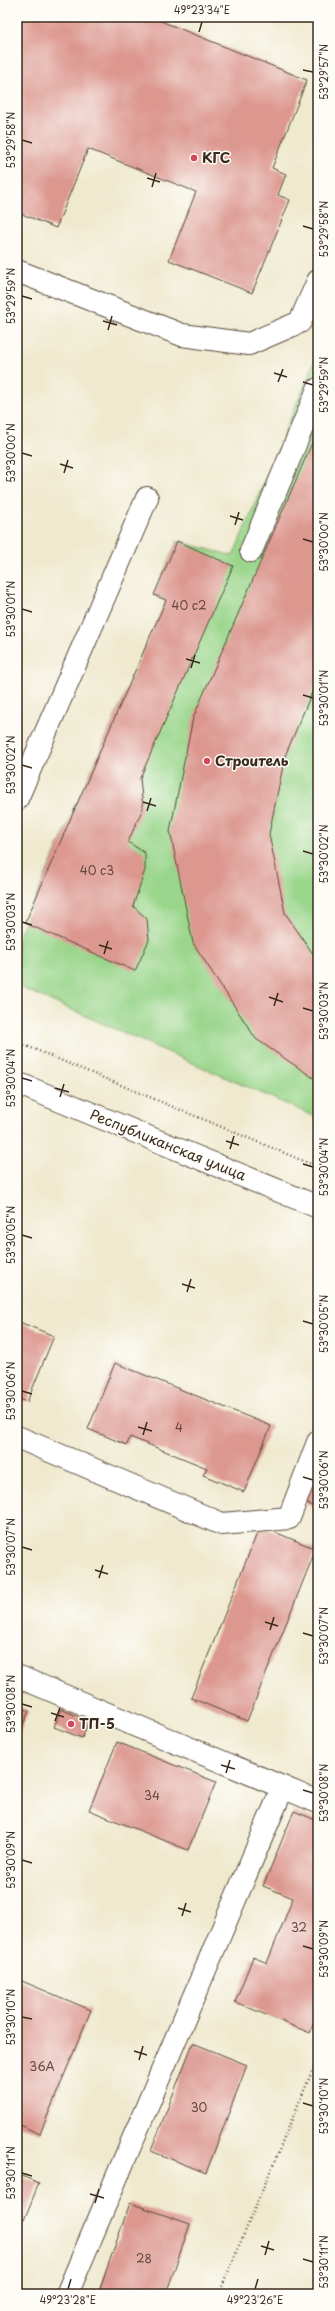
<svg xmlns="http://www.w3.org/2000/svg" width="335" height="2311" font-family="'Playpen Sans',sans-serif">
  <rect width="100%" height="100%" fill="#fdfcf7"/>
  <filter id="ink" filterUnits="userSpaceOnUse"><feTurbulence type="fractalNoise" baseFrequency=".025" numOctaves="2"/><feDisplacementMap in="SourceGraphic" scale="8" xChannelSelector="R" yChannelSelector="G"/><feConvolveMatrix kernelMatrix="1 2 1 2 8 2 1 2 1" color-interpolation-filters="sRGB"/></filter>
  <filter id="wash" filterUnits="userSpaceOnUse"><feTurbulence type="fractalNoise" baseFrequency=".012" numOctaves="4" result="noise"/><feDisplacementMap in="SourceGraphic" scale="16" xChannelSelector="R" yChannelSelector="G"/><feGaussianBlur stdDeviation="0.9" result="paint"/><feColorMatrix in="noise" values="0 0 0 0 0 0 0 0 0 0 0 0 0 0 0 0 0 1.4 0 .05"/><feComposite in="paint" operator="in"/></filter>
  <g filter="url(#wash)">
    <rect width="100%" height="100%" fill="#efe9ce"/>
    <path fill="#99d58a" stroke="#6a8054" d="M318,353v765l-301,-132v-46l149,-339 -12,-6 23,-54 56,15z"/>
    <g id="blocks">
      <path fill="#dc978f" d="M17,17h134l156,63 -35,88 14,6 -8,21 12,5 -38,93 -83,-33 27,-68 -108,-43 -32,79 -39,-16z
        M318,429v249l-33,78 -16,78 16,79 33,48v120l-62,-42 -63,-96 -23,-112 23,-113z
        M177,541l56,25 -93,212 3,30 -15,34 17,11v17l-12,36 14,13 2,21 -14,31 -110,-48 141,-323 -12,-5z
        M17,1321l37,15 -27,66 -10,-4z
        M115,1363l156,63 -27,66 -41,-17 4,-7 -77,-31 -3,8 -39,-16z
        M318,1451v57l-20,-8z
        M260,1526l56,23 -69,172 -56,-23z
        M17,1706l12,5 -12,28z
        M61,1709l28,12 -7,17 -28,-11z
        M117,1742l99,40 -28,68 -99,-40z
        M294,1811l24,10v191l-8,21 -75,-31 18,-45 14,6 26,-65 -30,-12z
        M17,1979l74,31 -51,124 -23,-10z
        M193,2043l54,22 -41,108 -55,-22z
        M17,2174l22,9 -15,37 -7,-2z
        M130,2203l60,21 -24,70h-68z"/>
    </g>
  </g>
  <g filter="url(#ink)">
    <use href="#blocks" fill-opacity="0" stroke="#564738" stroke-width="1"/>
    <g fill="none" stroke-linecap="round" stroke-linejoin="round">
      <defs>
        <path id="minor" d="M17,271l165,64 67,9 51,-22 18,-41
          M251,551l67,-162
          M17,799l130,-301
          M17,1083l301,124
          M17,1437l205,87 67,-6 29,-76
          M17,1676l301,126
          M67,2294l216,-507"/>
      </defs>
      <use href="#minor" stroke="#564738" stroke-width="24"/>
      <path stroke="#564738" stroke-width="2.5" stroke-dasharray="1 3" stroke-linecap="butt" d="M17,1042l301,125
        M219,2294l99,-237"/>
      <use href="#minor" stroke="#fff" stroke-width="22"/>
    </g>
  </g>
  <path fill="none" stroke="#3b2a1e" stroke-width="1.5" d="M199,32l3,-10M303,70l10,2M22,140l10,3M147,178l13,4M152,187l4,-14M303,226l10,3M22,296l10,3M103,321l14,4M108,330l4,-14M274,373l13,4M278,382l5,-13M303,382l10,3M22,453l10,3M60,464l13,4M64,473l4,-13M230,516l13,4M235,525l4,-13M303,539l10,3M22,609l10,3M186,659l14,4M191,668l4,-13M303,695l10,3M22,765l10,3M143,802l13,4M147,811l4,-13M303,851l10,3M22,922l10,3M99,945l13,4M104,954l4,-13M269,997l14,5M274,1006l4,-13M303,1008l10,3M22,1078l10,3M55,1088l14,4M60,1097l4,-13M226,1141l13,4M230,1149l4,-13M303,1164l10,3M22,1235l10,3M182,1284l13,4M187,1292l4,-13M303,1321l10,3M22,1391l10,3M138,1427l14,4M143,1435l4,-13M303,1477l10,3M22,1547l10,3M95,1570l13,4M99,1578l4,-13M265,1622l13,4M270,1630l4,-13M303,1633l10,3M22,1704l10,3M51,1713l13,4M55,1721l5,-13M221,1765l14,4M226,1773l4,-13M303,1790l10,3M22,1860l10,3M178,1908l13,4M182,1916l4,-13M303,1946l10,3M22,2017l10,2M134,2051l13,4M139,2060l4,-14M303,2103l10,3M22,2173l10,3M90,2194l14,4M95,2203l4,-14M261,2246l13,4M265,2255l4,-14M303,2259l10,3M68,2289l3,-10M255,2289l3,-10"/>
  <g fill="#d1495b" stroke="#fdfcf7" stroke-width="1.5">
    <circle cx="194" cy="158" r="4"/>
    <circle cx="207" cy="761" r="4"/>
    <circle cx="71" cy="1724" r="4"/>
  </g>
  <g text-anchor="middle" stroke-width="3" stroke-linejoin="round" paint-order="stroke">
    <g font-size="12" fill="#63453a">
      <text x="189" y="610">40 с2</text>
      <text x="97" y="875">40 с3</text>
      <text x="179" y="1432">4</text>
      <text x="152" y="1800">34</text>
      <text x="299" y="1932">32</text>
      <text x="42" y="2071">36А</text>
      <text x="199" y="2112">30</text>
      <text x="144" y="2263">28</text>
    </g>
    <g font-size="14" font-weight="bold" fill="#3b2a1e" stroke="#fdfcf7" text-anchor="start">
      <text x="202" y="163">КГС</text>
      <text x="215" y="766">Строитель</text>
      <text x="79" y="1729">ТП-5</text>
    </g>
    <g font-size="14" fill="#3b2a1e" stroke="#fdfcf7">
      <text transform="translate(168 1145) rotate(22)" y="5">Республиканская улица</text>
    </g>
  </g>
  <rect width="335" height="2311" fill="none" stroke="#fdfcf7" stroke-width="44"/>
  <rect x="22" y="22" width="291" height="2267" fill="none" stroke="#3b2a1e" stroke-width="1.5"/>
  <g font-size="10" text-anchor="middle" fill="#3b2a1e">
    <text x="202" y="14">49°23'34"E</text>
    <text transform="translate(324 72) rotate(-90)" y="4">53°29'57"N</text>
    <text transform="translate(11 140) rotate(-90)" y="4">53°29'58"N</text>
    <text transform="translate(324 229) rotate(-90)" y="4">53°29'58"N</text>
    <text transform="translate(11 296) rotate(-90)" y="4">53°29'59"N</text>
    <text transform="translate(324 385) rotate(-90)" y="4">53°29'59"N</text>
    <text transform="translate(11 453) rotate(-90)" y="4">53°30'00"N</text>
    <text transform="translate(324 542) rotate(-90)" y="4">53°30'00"N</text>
    <text transform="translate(11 609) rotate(-90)" y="4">53°30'01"N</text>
    <text transform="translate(324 698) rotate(-90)" y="4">53°30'01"N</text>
    <text transform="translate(11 765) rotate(-90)" y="4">53°30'02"N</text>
    <text transform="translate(324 854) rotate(-90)" y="4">53°30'02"N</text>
    <text transform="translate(11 922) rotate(-90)" y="4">53°30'03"N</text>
    <text transform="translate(324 1011) rotate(-90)" y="4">53°30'03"N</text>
    <text transform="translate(11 1078) rotate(-90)" y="4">53°30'04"N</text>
    <text transform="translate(324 1167) rotate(-90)" y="4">53°30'04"N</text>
    <text transform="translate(11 1235) rotate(-90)" y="4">53°30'05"N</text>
    <text transform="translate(324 1324) rotate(-90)" y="4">53°30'05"N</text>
    <text transform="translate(11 1391) rotate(-90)" y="4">53°30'06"N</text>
    <text transform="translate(324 1480) rotate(-90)" y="4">53°30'06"N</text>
    <text transform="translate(11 1547) rotate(-90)" y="4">53°30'07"N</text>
    <text transform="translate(324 1636) rotate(-90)" y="4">53°30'07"N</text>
    <text transform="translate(11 1704) rotate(-90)" y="4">53°30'08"N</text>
    <text transform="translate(324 1793) rotate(-90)" y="4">53°30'08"N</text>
    <text transform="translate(11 1860) rotate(-90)" y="4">53°30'09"N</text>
    <text transform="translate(324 1949) rotate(-90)" y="4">53°30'09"N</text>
    <text transform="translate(11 2017) rotate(-90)" y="4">53°30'10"N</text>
    <text transform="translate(324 2106) rotate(-90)" y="4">53°30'10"N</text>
    <text transform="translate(11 2173) rotate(-90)" y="4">53°30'11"N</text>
    <text transform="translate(324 2262) rotate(-90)" y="4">53°30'11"N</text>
    <text x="68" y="2304">49°23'28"E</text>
    <text x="255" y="2304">49°23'26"E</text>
  </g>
</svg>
